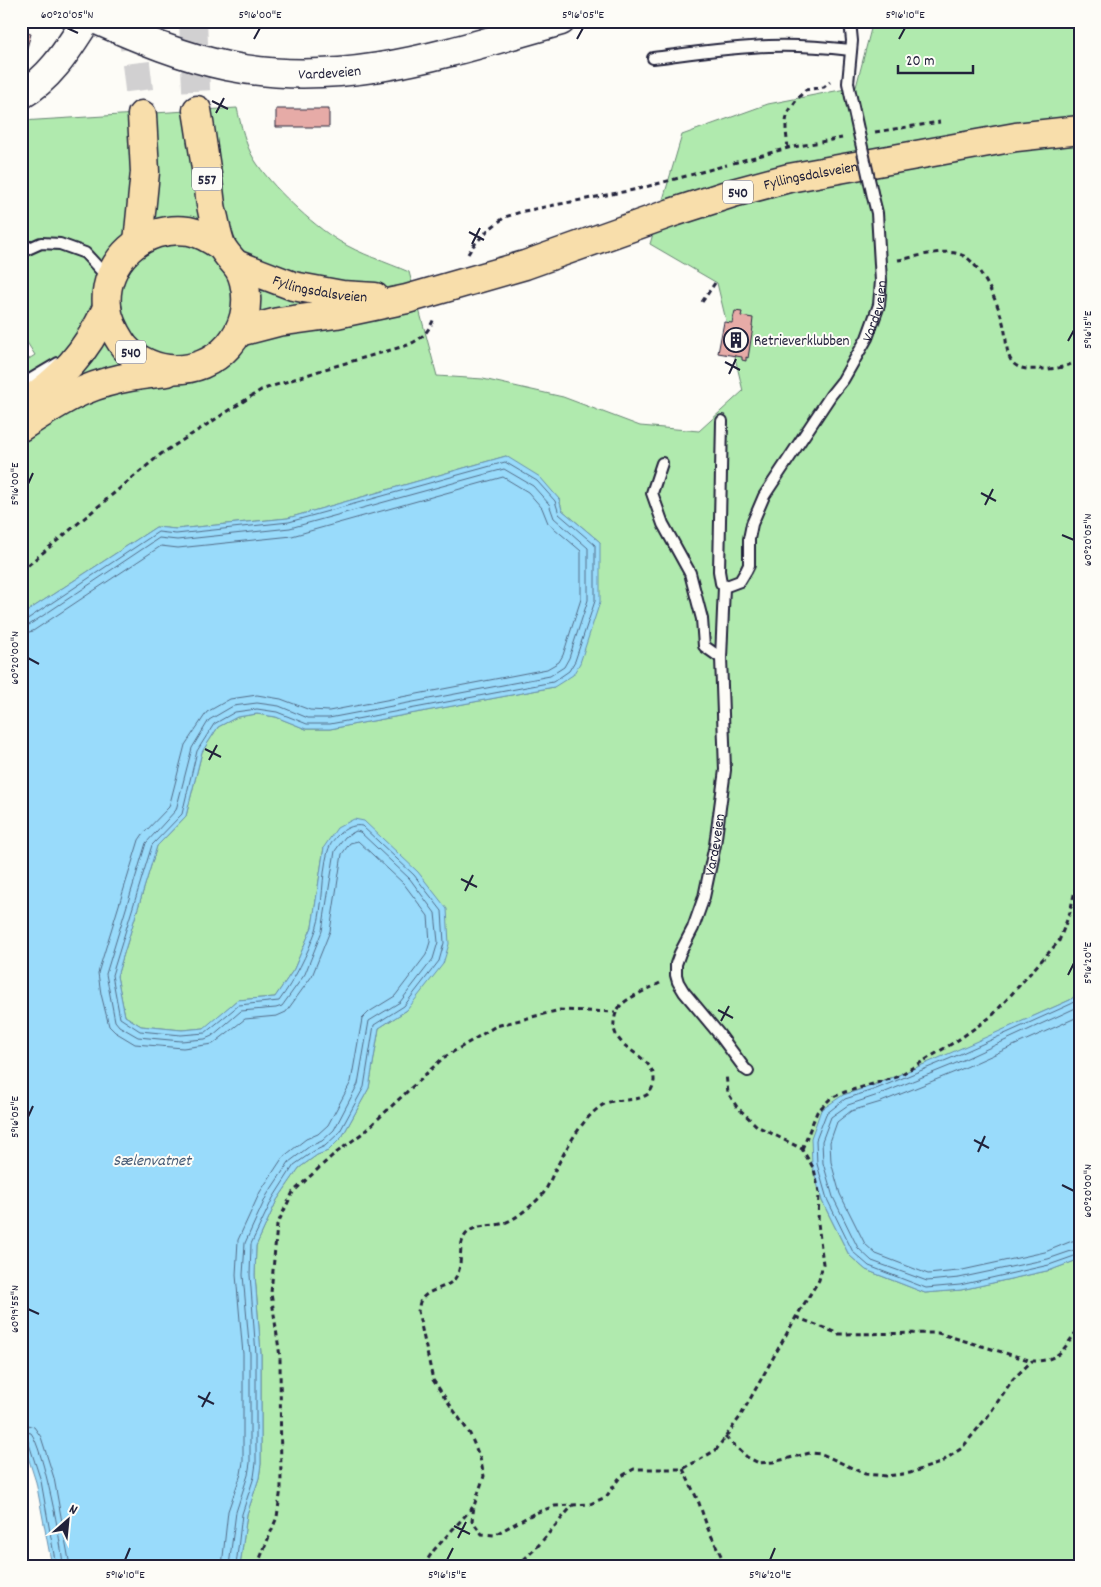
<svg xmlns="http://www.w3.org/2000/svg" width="1101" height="1587" font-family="Dekko,sans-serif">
  <rect width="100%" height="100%" fill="#fdfcf7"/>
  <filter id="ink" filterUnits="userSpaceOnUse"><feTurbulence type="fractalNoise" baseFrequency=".02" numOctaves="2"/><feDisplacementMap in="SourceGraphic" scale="10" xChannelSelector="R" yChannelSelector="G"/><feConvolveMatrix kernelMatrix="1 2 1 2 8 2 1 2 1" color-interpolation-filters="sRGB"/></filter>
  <g filter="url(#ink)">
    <path fill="#b0eaae" stroke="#698674" d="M873,21h207v971l-10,8c-75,33 -149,70 -227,95l-21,106 27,54 17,15 59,23 36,-3 90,-20 29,-11v307h-840l7,-52 12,-36 2,-14v-110l-6,-79 1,-29 21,-46 22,-32 18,-13 11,-4 14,-14 27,-49 10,-60 28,-18 -83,-163 -12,80 -18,42 -19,28 -38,3 -32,28 -23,2 -41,-4 -16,-10 -8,-40 40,-130 29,-30 16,-64 16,-25 19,-10 20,-3 19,3 30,12h24l224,-42 46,-145 -38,-32 -3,-11 -53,-43 -218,62 -112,11 -20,-2 -124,81 -11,9v-253l14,-9 -14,-22v-212l216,-13c4,17 8,36 17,51 16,26 58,66 85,82 21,13 47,21 70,31l28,104 46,3 80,18 77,29 59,5 44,-40 -26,-108 -67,-39 32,-109 86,-31 88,-17z"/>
    <path fill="#99dbfb" stroke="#6991ae" d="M506,456l34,21 19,22 3,11 38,32v60l-20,61 -7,12 -19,12 -224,42h-24l-30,-12 -19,-3 -20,3 -19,10 -16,25 -16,64 -29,30 -40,130 8,40 16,10 41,4 22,-2 33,-28 38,-3 19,-28 18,-42 12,-80 13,-19 17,-9 10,2 54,51 29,37 2,35 -6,20 -36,46 -28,18 -10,60 -27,49 -14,14 -11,4 -18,13 -22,32 -21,46 -1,29 6,79v110l-2,14 -12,36 -7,52h-188l-16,-84 -15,-47v-818l11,-9 124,-81 20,2 112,-11z
      M1080,992v267l-29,11 -90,20 -36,3 -59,-23 -17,-15 -27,-54 -10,-36 -1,-27 10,-28 22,-15 32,-10 73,-31 122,-54z"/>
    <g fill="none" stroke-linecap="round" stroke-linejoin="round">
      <path stroke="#526c88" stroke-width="1" d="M21,620h5l132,-88 18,2 113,-12 216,-60 32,19 18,20 4,13 36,31v56l-20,60 -6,10 -16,11 -223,42h-23l-30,-12 -20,-3 -22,3 -21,12 -17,27 -15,63 -30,31 -40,130 8,43 20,13 41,4 24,-2 34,-28 40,-4c16,-22 28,-46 37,-71 8,-25 5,-54 12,-79 4,-14 20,-28 34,-25l52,49 28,36 2,32 -5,18 -35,45 -30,19 -10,62 -25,46 -14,13 -11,5 -20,14 -21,33 -22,46 -1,31 6,79v109l-2,14 -12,37 -6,52
        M21,627l8,-2 130,-87 18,2 113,-12 214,-59 29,17 16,18 5,14 34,30v52l-19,58 -5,9 -14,9 -221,42h-21l-29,-12 -22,-3 -24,3 -24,14 -17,28 -16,62 -30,33 -40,131 9,47 4,5 19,11 43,4 24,-2 7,-3 29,-25 35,-3 6,-2 23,-32 17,-43 13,-80 10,-14 11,-6 4,1 50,47 25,34 3,29 -5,17 -33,43 -31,19 -11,63 -24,46 -12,11 -12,5 -21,16 -22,33 -22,48 -2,32 7,79v109l-2,12 -12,37 -7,54
        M21,634l12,-3 128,-85 17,2 114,-12 211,-59 25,15 14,16 6,15 33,28v48l-18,56 -4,7 -12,7 -218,42 -19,-1 -29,-11 -24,-4 -27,4 -23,13 -22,33 -16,62 -26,27 -4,6 -41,133 3,21 8,32 6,6 20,12 48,4 30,-4 32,-25 32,-3 9,-4 26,-36 18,-45 12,-77 8,-11 8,-2 46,43 24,32 2,26 -4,13 -31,41 -26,16 -7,7 -11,63 -23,43 -10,9 -12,5 -23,18 -23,35 -22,48 -2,35 7,79v108l-2,12 -13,37 -6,55
        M1080,999l-9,5 -122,55 -73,30 -31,10 -19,15 -10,26 1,24 10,35 26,53 16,14 57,22 34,-3 89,-20 31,-11
        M1080,1006l-128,59 -74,30 -30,10 -17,12 -9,24 1,22 10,34 25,51 14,13 55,20 32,-3 89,-19 32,-11
        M1080,1016l-125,56 -74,30 -30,9 -14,11 -7,20 1,20 9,32 25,50 11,10 52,20 30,-3 87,-19 27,-11 8,-1
        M21,1423l13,4 7,10 13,41 16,88
        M21,1431l10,2c12,15 31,111 32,133
        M21,1437l5,1 2,3 13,40 15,85"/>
    </g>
    <path fill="#e6aba7" stroke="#22223b" d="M23,32l8,2 -5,17 -5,-2z
      M276,109h53v18h-53z
      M735,311l7,1 -1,4 12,2 -1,9h1l-5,31 -2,-1v4l-4,-1v-3l-24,-4 6,-31 8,1z"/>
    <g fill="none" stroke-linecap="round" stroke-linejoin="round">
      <path stroke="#d1d0d1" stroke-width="28" stroke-dasharray="28 14" stroke-linecap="butt" d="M131,21l11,94
        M193,21l4,89"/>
      <defs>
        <g id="service">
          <path d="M850,21l2,20 -4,42 4,19"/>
          <path d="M653,58c39,-5 77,-11 116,-12 28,-1 55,1 82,4"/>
          <path d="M21,252l20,-9 19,1 25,9 23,25"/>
          <path d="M21,385l37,-22"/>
          <path d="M722,421l-3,150 2,12 3,4"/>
          <path d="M662,463l-10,30 11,31 27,49 12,46 2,27 17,12"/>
          <path id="s1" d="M748,1071l-3,-2 -26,-35 -35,-42 -6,-10 -2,-7v-11l4,-11 13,-25 11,-31 11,-52 10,-75 -4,-112 3,-71 16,-6 6,-10 3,-6v-26l3,-15 12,-28 67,-101 12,-15 24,-42 12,-33 2,-24 -4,-68 -4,-16"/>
        </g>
        <g id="secondary">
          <path id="s2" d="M99,21c41,18 84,36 128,45 117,24 223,-14 334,-45"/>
          <path d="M21,95c30,-17 47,-46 65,-74"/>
        </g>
        <g id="primary">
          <path d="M197,110c4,23 7,47 11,71 2,12 2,25 6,37 2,9 4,21 8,29 8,14 18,17 22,35 12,48 -27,92 -76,87 -17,-2 -38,-12 -47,-27 -7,-11 -13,-22 -14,-35 -5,-46 37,-83 82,-76 12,2 23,9 33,16"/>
          <path d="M138,242l7,-70 -3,-57"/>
          <path id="s3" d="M238,265l55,21 49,9 33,2"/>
          <path id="s4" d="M239,332l39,-10 58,-8 71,-15 118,-34 146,-52 62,-20 56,-15 227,-41 64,-7"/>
          <path d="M21,406c42,-28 64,-52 86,-98"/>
          <path d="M21,427c17,-11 35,-23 53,-32 29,-15 61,-20 93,-23"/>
        </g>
      </defs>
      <use href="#service" stroke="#22223b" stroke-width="14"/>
      <use href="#secondary" stroke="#22223b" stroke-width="31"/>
      <use href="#primary" stroke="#22223b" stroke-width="31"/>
      <path stroke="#22223b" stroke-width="3" stroke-dasharray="5 4" stroke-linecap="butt" d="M875,132l65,-10
        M788,148c-4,-33 -4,-33 17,-58l19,-3 6,-5
        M733,163l55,-15 54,-10
        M468,254l5,-8 15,-16 17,-13 19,-6 114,-22 89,-24
        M898,260c20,-3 49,-14 68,-3 17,12 34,50 38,70 3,11 1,29 10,37 8,7 20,5 30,5 13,0 24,-2 36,-10
        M702,302l13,-19
        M21,571l140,-117 100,-64 64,-21 83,-24c13,-6 21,-13 26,-27
        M660,983c-11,6 -31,14 -39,22 -5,6 -6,10 -7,17 -3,29 41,31 40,59 -1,5 -2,9 -6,13 -14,10 -33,2 -47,12 -21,15 -34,42 -46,64 -4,8 -7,17 -12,24 -8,9 -28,26 -39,29 -12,4 -26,1 -36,9 -12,11 -4,30 -11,43 -7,15 -28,12 -36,25 -2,3 -2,8 -3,11l15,69 37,54 10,24 4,18 -10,30 -2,15 10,13 12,1 41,-22 20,-7 35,-2 16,-7 14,-20 14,-8h49l33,-19 24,-33 56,-100 23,-37 4,-16 -5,-41 1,-31 -5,-23 -12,-20 -45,-23 -20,-19 -9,-14 -2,-19
        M802,1149l15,-37 14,-14 14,-6 52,-15 61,-37 34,-24 67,-75 11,-29 6,-26v-10l4,-6
        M796,1317l43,17 99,-1 94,28
        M725,1437l22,20 12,6 14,-1 37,-9 12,1 43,20 22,2 23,-3 30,-10 22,-15 26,-32 25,-37 19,-18c30,0 31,-13 48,-34
        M683,1469l16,34 9,26 18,37
        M257,1566l20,-49 4,-29 -1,-131 -9,-64 6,-68 16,-33 39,-36 32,-24 79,-74 53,-32 64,-16 55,2
        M423,1566l11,-16 39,-43
        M517,1566l20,-19 36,-42"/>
      <use href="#service" stroke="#fdfcf7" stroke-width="10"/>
      <use href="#secondary" stroke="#fdfcf7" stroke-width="28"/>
      <use href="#primary" stroke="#f8deab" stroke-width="28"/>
      <defs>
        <path id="service-bridge" d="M852,102l21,95"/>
      </defs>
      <use href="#service-bridge" stroke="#22223b" stroke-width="14" stroke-linecap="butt"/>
      <use href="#service-bridge" stroke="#fdfcf7" stroke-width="10"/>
    </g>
  </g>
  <path fill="none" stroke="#22223b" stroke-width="2" d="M67,28l11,5M254,39l6,-11M577,39l6,-11M899,39l6,-11M212,101l16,8M216,113l8,-15M469,232l15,8M472,244l8,-16M1068,341l6,-11M725,362l15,8M729,374l7,-15M28,484l5,-11M981,493l15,8M985,505l8,-16M1062,535l12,5M28,658l11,6M205,749l16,8M209,760l8,-15M461,879l16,8M465,891l8,-16M1068,975l6,-12M718,1010l15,8M721,1021l8,-15M28,1117l5,-11M974,1140l15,8M978,1152l7,-16M1062,1185l12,6M28,1309l11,5M198,1396l16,8M202,1407l8,-15M454,1526l16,8M458,1538l8,-16M125,1560l5,-12M447,1560l6,-12M770,1560l5,-12"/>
  <defs>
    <symbol id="building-ring" viewBox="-11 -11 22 22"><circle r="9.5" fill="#fdfcf7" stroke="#22223b" stroke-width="1.5"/><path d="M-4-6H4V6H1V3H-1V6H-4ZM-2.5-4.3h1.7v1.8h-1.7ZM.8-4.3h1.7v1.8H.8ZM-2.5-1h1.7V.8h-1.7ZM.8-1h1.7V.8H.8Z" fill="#22223b"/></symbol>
  </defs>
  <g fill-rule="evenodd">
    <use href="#building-ring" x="722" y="326" width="28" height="28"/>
  </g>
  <g text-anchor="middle" stroke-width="4" stroke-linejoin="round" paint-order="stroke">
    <g fill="#fdfcf7" stroke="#646373" stroke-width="1">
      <rect x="192" y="167.5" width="30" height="23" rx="4"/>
      <rect x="723" y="180.5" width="30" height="23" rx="4"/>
      <rect x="116" y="340.5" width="30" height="23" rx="4"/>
    </g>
    <g font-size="14" font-weight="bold" fill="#22223b">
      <text x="207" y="184">557</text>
      <text x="738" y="197">540</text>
      <text x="131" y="357">540</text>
    </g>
    <g font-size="15" fill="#22223b" stroke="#fdfcf7">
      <text dy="5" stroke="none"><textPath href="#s2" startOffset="239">Vardeveien</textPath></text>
      <text dy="5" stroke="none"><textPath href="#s4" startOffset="594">Fyllingsdalsveien</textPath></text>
      <text dy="5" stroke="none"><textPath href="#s3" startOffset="86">Fyllingsdalsveien</textPath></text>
      <text dy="5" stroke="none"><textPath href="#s1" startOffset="841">Vardeveien</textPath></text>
      <text dy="5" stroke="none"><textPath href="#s1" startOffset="258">Vardeveien</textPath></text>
    </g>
    <g font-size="15" fill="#22223b" stroke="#fdfcf7" text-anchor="start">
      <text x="754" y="345">Retrieverklubben</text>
    </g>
    <g font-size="16" font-style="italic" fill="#465a75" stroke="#fdfcf7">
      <text x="152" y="1165">Sælenvatnet</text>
    </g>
  </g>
  <rect width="1101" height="1587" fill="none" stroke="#fdfcf7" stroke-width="55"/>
  <g transform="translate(68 1520) rotate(27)" stroke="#fdfcf7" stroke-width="4" paint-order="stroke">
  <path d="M0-4L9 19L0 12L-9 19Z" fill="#22223b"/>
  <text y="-8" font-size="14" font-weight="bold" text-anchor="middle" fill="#22223b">N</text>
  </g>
  <path d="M898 65v8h75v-8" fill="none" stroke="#22223b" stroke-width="2.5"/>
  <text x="906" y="65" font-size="15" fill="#22223b" stroke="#fdfcf7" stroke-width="4" paint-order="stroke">20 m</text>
  <rect x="28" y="28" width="1046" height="1532" fill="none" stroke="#22223b" stroke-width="2"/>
  <g font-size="12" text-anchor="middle" fill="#22223b">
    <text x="67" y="18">60°20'05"N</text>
    <text x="260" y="18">5°16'00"E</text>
    <text x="583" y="18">5°16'05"E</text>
    <text x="905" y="18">5°16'10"E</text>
    <text transform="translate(1087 330) rotate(-90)" y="4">5°16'15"E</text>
    <text transform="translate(14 484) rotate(-90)" y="4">5°16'00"E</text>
    <text transform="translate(1087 540) rotate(-90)" y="4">60°20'05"N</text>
    <text transform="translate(14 658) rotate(-90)" y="4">60°20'00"N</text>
    <text transform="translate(1087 963) rotate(-90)" y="4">5°16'20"E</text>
    <text transform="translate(14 1117) rotate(-90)" y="4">5°16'05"E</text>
    <text transform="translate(1087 1191) rotate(-90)" y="4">60°20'00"N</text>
    <text transform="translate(14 1309) rotate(-90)" y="4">60°19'55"N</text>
    <text x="125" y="1578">5°16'10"E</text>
    <text x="447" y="1578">5°16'15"E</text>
    <text x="770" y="1578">5°16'20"E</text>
  </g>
</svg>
